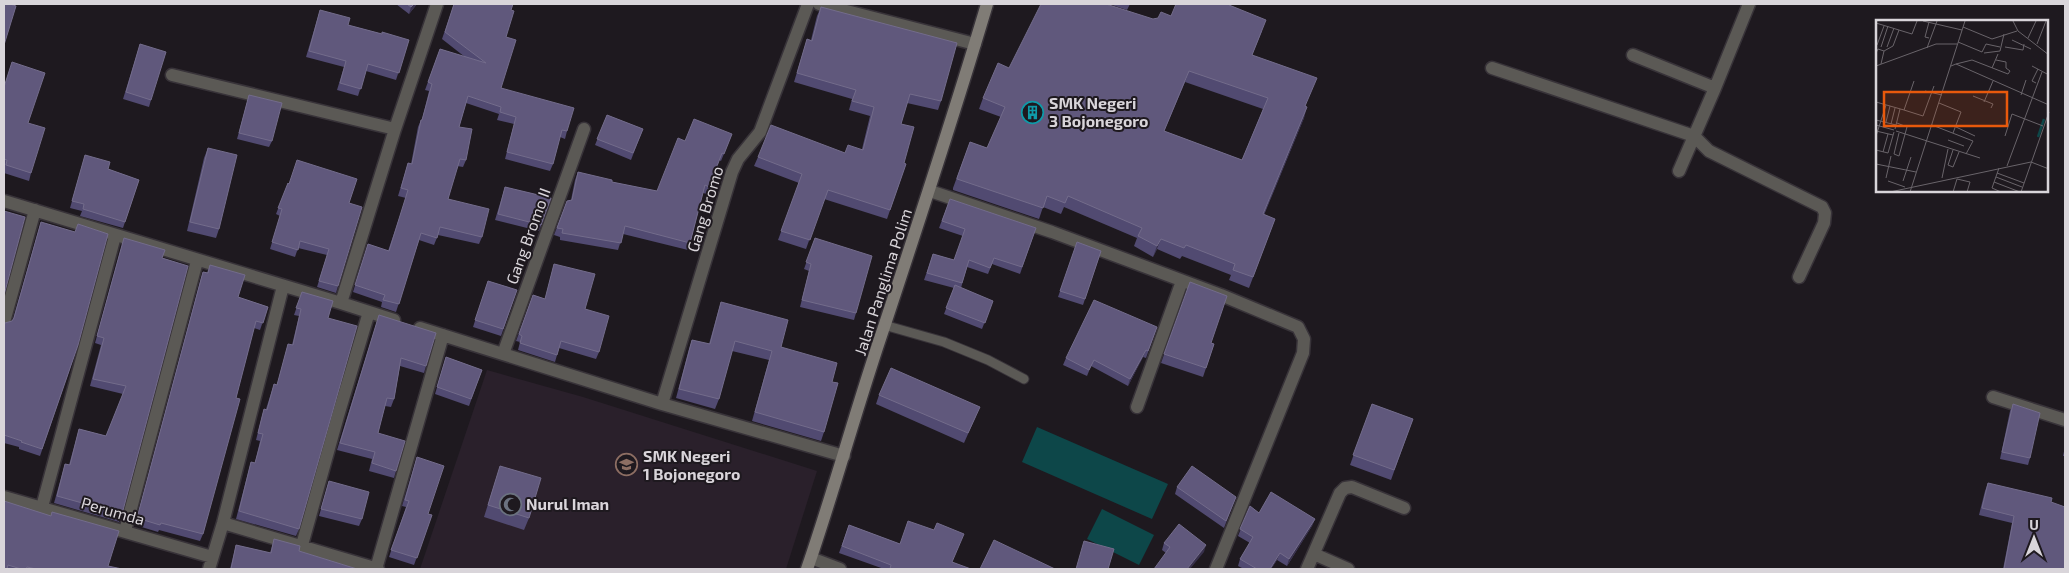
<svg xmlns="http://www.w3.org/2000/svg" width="2069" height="573" font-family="'Exo 2',sans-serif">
  <rect width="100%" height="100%" fill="#1e191f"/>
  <path fill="#2a202b" d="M487,370l96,27 234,74 -31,98h-366z"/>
  <path fill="#0d4749" d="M1037,427l131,57 -16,35 -130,-57z
    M1102,509l52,26 -15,30 -52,-26z"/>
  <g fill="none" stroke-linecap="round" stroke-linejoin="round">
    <defs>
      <path id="lane" d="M884,325l60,17 44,18 36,19"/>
      <path id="street" d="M819,4l156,40
        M1633,55l82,33
        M1492,68l202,68 15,15 113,56 3,6 -1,10 -25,54
        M172,75l223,54
        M1679,171l36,-83 34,-84
        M930,191l122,41 169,63 77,32 6,12 -1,14 -87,216
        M4,201l337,102 54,-174 42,-125
        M341,303l53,17
        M4,322l31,-112
        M420,328l242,76 70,-232 6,-13 22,-27 48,-128
        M503,354l81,-225
        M1993,397l72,23
        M662,404l182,52
        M1137,407l45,-126
        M4,497l208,60
        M42,507l73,-271
        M223,523l155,46
        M125,531l72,-270
        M302,545l36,-129 31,-104
        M1314,554l34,15
        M811,558l29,11
        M209,569l14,-46 60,-237
        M376,569l67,-234
        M1307,569l33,-76 5,-5 7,-1 52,21"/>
      <path id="secondary" d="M807,569c28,-81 50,-164 78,-245 35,-106 70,-212 102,-320"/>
    </defs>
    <use href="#lane" stroke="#383339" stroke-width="11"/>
    <use href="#street" stroke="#383339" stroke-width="15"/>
    <use href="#secondary" stroke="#383339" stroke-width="15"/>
    <use href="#lane" stroke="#5b5955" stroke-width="9"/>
    <use href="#street" stroke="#5b5955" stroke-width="12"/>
    <use href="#secondary" stroke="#807c76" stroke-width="12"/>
  </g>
  <path fill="#514a71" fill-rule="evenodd" d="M396,4h21l-8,10z
    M454,4l57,6 -5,27 -5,51 66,43 -2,8 -5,-2 -7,27 -3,7 -45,-12 9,-35 -17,-4 2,-6 -33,-11 -7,24 7,33 -3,7 -6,-1 -9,33 34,38 -3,7 -41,-9 -4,10 -15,-5 -23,72 -15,-5 1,-5 -29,-10 15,-48 20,7 18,-53 -8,-2 10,-33 3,1 7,-37 3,-7h1l7,-29 -4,-1 15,-41 25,8 -23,-18z
    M1109,4h21l-3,6z
    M1229,5l33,26 -10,24 54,51 -2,12 -40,97 11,4 -26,69 -20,-8 2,-5 -49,-19 -2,3 -23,-10 -4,8 -19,-11 3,-8 -73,-31 -3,7 -18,-7 -4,12 -86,-29v-2l17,-46 17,6 14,-31 -22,-8 4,-11 26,-30 144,-49zM1185,82l78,27 -21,51 -78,-29z
    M821,7l120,94 -3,9 -31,-7 -6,21 3,39 2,1 -19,55 -63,-20 -18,50 -28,-9 21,-57 -45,-17 4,-9 87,-4 17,-4 8,-33 -21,-6 3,-11 -58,-17 13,-43 4,1 6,-24z
    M320,10l28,15 34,9 27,6 -13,40 -30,-9 -8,25 -21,-6 7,-23 -38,-10z
    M140,44l11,56 -2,7 -26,-8z
    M4,86l24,37 3,50 -2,8 -25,-8 1,-5h-1z
    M249,95l23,46 -3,6 -32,-8z
    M607,115l36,14 -12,31 -36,-15z
    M732,134l-11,27 -2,-1 -12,34 -4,-1 -13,50 -2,7 -65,-16 -5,16 -58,-10v-3l-6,-2 13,-34 4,-1 4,-20 3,-8 34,10 45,9z
    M208,148l11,81 -3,9 -29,-7 17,-73z
    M85,155l23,14 31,11 -16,48 -43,-12 2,-5 -12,-3z
    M288,183l61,20 -11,83 -2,7 -19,-6 10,-32 -29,-7 -3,9 -25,-8 10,-33 -4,-2z
    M505,187l46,11 -12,33 -44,-11z
    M950,199l86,29 -16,46 -28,-10 -4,10 -21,-7 -6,21 32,13 -11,28 -38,-15 10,-26 -30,-8 9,-26 21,6 9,-24 -24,-8z
    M41,222l37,123 -38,111 -21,-7v-2l-15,-4v-120h1l7,-2 1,-2z
    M124,238l38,20 -40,256 -3,8 -65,-19 9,-32 2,-7 4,1 10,-36 27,7 17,-42 -33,-8 11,-41 -6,-2z
    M815,238l41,75 -2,7 -54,-13 9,-36 -5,-2z
    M1077,242l24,9 -18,54 -25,-8z
    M554,264l31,45 14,43 -3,7 -37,-11 -4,14 -37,-12 2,-8 -4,-1 17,-46 12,4z
    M210,265l28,32 30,10 -8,23 -6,-2 -18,70 -33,136 -3,7 -41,-11 -1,2 -23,-7 66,-247 2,-6 4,1z
    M488,281l29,9 -16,46 -28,-9z
    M1190,282l21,61 3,1 -11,33 -42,-14z
    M302,292l26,26 -29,211 -3,7 -60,-17 13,-50 2,-7 4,1 5,-22 -4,-1 6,-24 2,-7h2l8,-25 3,1 11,-41 4,1 7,-29 -5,-1z
    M721,302l60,45 51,35 -8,50 -3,9 -69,-20 17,-61 -37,-9 -13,48 -4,10 -39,-11 13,-49 3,-9 17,4 9,-32z
    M379,315l47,51 -2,7 -24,-7 -6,33 -3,8 -6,-1 -7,27 18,38 -2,7 -25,-7 3,-12 -35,-9z
    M1157,327l-11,31 -3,-1 -15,29 -37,-20 -4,10 -24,-11 3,-7z
    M446,357l36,13 -13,36 -34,-12z
    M879,395l97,21 -12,27 -88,-39z
    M1372,404l41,15 -22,61 -41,-15z
    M2013,404l17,54 -2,7 -28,-6 10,-48z
    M2065,447v9h-2z
    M417,457l11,57 4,1 -18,50 -25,-8 17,-50 -4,-1z
    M500,466l29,52 -5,12 -40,-13z
    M329,481l33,38 -3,7 -40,-10z
    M1988,483l63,19 14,67h-62l9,-46 -33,-8 6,-24z
    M1177,487l59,10 -12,31 -49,-34z
    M4,501l104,65 14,3h-118z
    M1250,506l9,7 56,6 -3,7 -25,40 -10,-6 -6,9h-27l-6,-3 2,-7 10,-16 -12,-7z
    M849,525l51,19 71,25h-87l-45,-16z
    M274,539l25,12 58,18h-127l6,-24 34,8z
    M1164,543l40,9 -38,1 -4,-3z"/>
  <path fill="#37304b" d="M414,4h3l-8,10 2,-7z
    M1189,71l-4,11 -25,59 4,-10z
    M1307,107l-3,11 -45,107 4,-11z
    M1161,239l-4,10 -4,8 4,-11z
    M1146,350l-3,7 -15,29 2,-7z
    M1315,519l-3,7 -25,40 2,-7z
    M1206,545l-2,7 -14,17h-3z
    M1280,553l-3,7 -6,9h-1z"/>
  <path fill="#60587c" stroke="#736c8b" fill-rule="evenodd" d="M4,4h6l6,2 -12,39z
    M407,4h7l-3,3z
    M454,4h59l-2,6 3,1 -8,26 10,3 -15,48 73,20 -7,23 -5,-1 -9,34 -46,-12 9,-35 -16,-5 1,-5 -33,-11 -9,31 13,2 -6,31 -6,-1 -12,40 41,10 -7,28 -42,-10 -3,11 -16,-5 -22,71 -16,-4 2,-5 -30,-10 13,-41 21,7 19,-61 -7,-2 7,-25 4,1 9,-44h1l10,-36 -4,-2 12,-33 46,14 -41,-31z
    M1041,4h65l47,15 5,-1 3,-6 10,4 5,-12h53v1l37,15 -14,35 65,23 -12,28 2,1 -44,107 12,5 -22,58 -20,-7 2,-6 -49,-19 -2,3 -23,-9 -4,7 -19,-10 4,-8 -74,-32 -3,7 -18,-7 -4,12 -86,-29v-1l13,-36 17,6 18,-41 -22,-9 15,-35 11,5zM1189,71l79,27 -26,62 -78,-29z
    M821,7l136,36 -16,58 -31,-7 -9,30 13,3 -10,36 2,1 -16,46 -62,-20 -18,50 -29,-9 21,-57 -44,-17 13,-32 74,28 3,-8 15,5 11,-43 -22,-6 4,-11 -59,-17 10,-34 5,2z
    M320,10l30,8 -2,7 34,9v-2l27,8 -10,33 -31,-9 -7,25 -21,-6 6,-22 -37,-10z
    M140,44l26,8 -15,48 -25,-8z
    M12,62l33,11 -17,50 17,5 -14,45 -25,-8 1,-5 -3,-1v-72z
    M249,95l33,8 -10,38 -33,-8z
    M607,115l36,14 -10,24 -36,-14z
    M694,119l38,15 -8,20 -2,-1 -13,34 -4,-2 -15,58 -65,-17 -4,17 -59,-10 1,-4 -6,-1 10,-27 5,-1 6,-28 34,8v2l45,9 21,-53 7,3z
    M208,148l29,7 -18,74 -29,-7z
    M85,155l25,7 -2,7 31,11 -14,42 -42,-13 1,-5 -12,-3z
    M297,160l60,19 -8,24 13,4 -24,79 -19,-5 10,-32 -29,-8 -2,9 -26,-8 10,-33 -4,-1 10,-25 1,1z
    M505,187l46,11 -10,27 -43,-11z
    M950,199l86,29 -14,39 -28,-9 -4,10 -21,-8 -7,23 -35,-10 6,-19 21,6 11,-31 -23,-8z
    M4,211l21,6 -21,78z
    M41,222l34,10 3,-8 30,10 -30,111 -36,104 -21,-7 1,-1 -18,-6v-112h1l7,-2 2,-3z
    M124,238l41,12 -3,8 26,8 -66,248 -65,-18 8,-32 5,1 9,-36 27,7 20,-50 -33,-7 11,-41 -7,-2z
    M815,238l57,18 -16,57 -54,-13 9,-36 -5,-2z
    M1077,242l24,9 -16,48 -25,-8z
    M554,264l41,10 -10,35 24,7 -10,36 -38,-11 -4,14 -37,-12 2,-7 -3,-2 14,-39 12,4z
    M210,265l35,10 -7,22 30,10 -5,16 -7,-2 -20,77 4,1 -37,135 -42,-11 -1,2 -23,-7 66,-246 5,1z
    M488,281l29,9 -14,39 -28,-9z
    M1190,282l37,14 -16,47 3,1 -8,24 -42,-14z
    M955,285l38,16 -8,22 -39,-15z
    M302,292l31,9 -5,17 29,8 -58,203 -60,-18 12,-49 4,1 8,-29 -5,-1 6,-24 3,1 7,-26 3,1 11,-41 5,1 8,-36 -5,-1z
    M1094,300l63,27 -9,24 -2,-1 -16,29 -36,-19 -5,10 -23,-12z
    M721,302l67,18 -7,27 56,16 -5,19 6,1 -14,49 -69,-20 17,-61 -37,-10 -16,58 -40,-10 13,-49 18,4z
    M379,315l57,18 -10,33 -25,-8 -7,41 -7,-1 -9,35 27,8 -9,30 -24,-8 3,-11 -35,-9z
    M446,357l36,13 -11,29 -34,-12z
    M891,368l89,39 -12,26 -89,-38z
    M1372,404l41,15 -19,51 -41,-15z
    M2013,404l27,9 -10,45 -28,-6z
    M417,457l27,9 -16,48 4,1 -15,43 -26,-8 18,-49 -4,-1z
    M500,466l41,12 -12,40 -41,-13z
    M1192,466l44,31 -10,24 -49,-34z
    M329,481l40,11 -7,27 -41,-10z
    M1988,483l64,15 -1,4 14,5v62h-61l10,-53 -32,-8z
    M1271,492l44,27 -26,40 -9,-6 -10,16h-13l-17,-10 13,-22 -13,-8 10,-23 9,7z
    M4,501l47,15 1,-4 67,19 -11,35 14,3h-86l-9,-2 -1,2h-5l-13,-4 -1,4h-3z
    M908,521l26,9 3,-7 27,11 -12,28 19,7h-81l1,-4 -49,-19 7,-21 51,19z
    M1179,524l27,21 -19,24h-33l16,-22 -6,-4z
    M274,539l26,7 -1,5 58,18h-126l5,-24 35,8z
    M994,540l61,29h-75z
    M1084,541l30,8 -6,20h-32z"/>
  <defs>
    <symbol id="building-ring" viewBox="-11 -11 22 22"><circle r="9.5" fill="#1e191f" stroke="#0f9aa8" stroke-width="1.5"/><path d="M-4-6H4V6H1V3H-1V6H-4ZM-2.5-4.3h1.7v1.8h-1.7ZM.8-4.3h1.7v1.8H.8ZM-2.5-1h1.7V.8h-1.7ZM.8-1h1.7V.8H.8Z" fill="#0f9aa8"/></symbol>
    <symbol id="school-ring" viewBox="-11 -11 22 22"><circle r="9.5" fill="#1e191f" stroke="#8d6e63" stroke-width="1.5"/><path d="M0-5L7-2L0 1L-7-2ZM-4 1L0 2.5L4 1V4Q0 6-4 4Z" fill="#8d6e63"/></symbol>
    <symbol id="mosque-ring" viewBox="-11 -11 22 22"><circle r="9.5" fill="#1e191f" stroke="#6b7280" stroke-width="1.5"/><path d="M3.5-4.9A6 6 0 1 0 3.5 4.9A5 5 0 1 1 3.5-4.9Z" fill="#6b7280"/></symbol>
  </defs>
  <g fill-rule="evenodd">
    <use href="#building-ring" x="1020" y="100" width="25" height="25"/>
    <use href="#school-ring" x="614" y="452" width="25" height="25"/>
    <use href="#mosque-ring" x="498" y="492" width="25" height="25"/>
  </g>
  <g text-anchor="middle" stroke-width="4" stroke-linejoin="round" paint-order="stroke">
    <g font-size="16" font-weight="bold" fill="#d9d5da" stroke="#1e191f" text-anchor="start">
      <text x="1049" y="109">SMK Negeri<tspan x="1049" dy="18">3 Bojonegoro</tspan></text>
      <text x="643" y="462">SMK Negeri<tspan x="643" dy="18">1 Bojonegoro</tspan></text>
      <text x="526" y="510">Nurul Iman</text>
    </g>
    <g font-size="16" fill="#d9d5da" stroke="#1e191f">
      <text transform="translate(705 209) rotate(-73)" y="6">Gang Bromo</text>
      <text transform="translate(528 236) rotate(-70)" y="6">Gang Bromo II</text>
      <text transform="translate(883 282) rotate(-72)" y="6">Jalan Panglima Polim</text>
      <text transform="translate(113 511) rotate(16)" y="6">Perumda</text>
    </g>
  </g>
  <g transform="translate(1876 20)">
    <rect width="172" height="172" fill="#1e191f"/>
    <path fill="none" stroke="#0d4749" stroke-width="2.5" d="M162,117l6,-18"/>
    <path fill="none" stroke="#69646a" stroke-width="1" d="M47,1l39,9M137,1l5,10 31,24M0,3l36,11 5,-13M87,7l29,12 25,-8M53,18l-4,-1 4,-15M152,18l8,-17M136,20l19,9M82,22l24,10 4,-8 14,3M161,24l9,-23M1,25l7,-19M5,27l7,-21M11,27l7,-19M129,27l18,3 1,-6M51,28l10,-27M8,31l9,-5 6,-16M0,33l2,-4 6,2 -3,13M108,33l16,-2 4,-17M80,44l16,-4 36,14 2,-3 -4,-3v-6l-10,-2M0,46l60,-22h21M75,46l5,-2 93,41M156,46l17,9M116,48l6,-14M160,63l-4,-2 6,-12M49,71l17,4M145,75l5,-15M97,76l20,8 -2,4M0,82l28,8 10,-29M108,82l9,-21M63,83l22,9 -8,21M28,90l19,6 11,-30M0,100l20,5M10,102l4,-16M21,103l10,4 -8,29 -5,-2 5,-21M15,104l4,-16M0,105l18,5M56,105l41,16 -7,13M80,107l19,9M19,109l5,-20M0,111l17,4M20,111l84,27M0,116l10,-31M129,116l7,-22 31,12M72,120l16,6M0,130l12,3 6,-21M77,130l-5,15 5,2 6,-15M7,132l5,-18M0,144l40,8M131,146l35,-94M123,148l-7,20 9,4M121,153l27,10M120,157l26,10M10,158l5,-22M66,158l6,-29M12,161l17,6M27,161l8,-24M118,162l26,10M14,172l141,-30 18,7M34,172l55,-171M77,172l4,-13 13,3 -3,10M145,172l28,-80"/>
    <path fill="#e8590c" fill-opacity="0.15" stroke="#e8590c" stroke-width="2.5" d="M8,72h123v34h-123z"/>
    <rect width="172" height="172" fill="none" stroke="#d9d5da" stroke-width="2.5"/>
  </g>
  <rect width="2069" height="573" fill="none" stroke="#d9d5da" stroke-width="10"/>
  <g transform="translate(2034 538)" stroke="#1e191f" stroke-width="4" paint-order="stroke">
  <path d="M0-4L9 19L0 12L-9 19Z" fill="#d9d5da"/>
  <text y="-8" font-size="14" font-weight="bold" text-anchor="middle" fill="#d9d5da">U</text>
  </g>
</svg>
